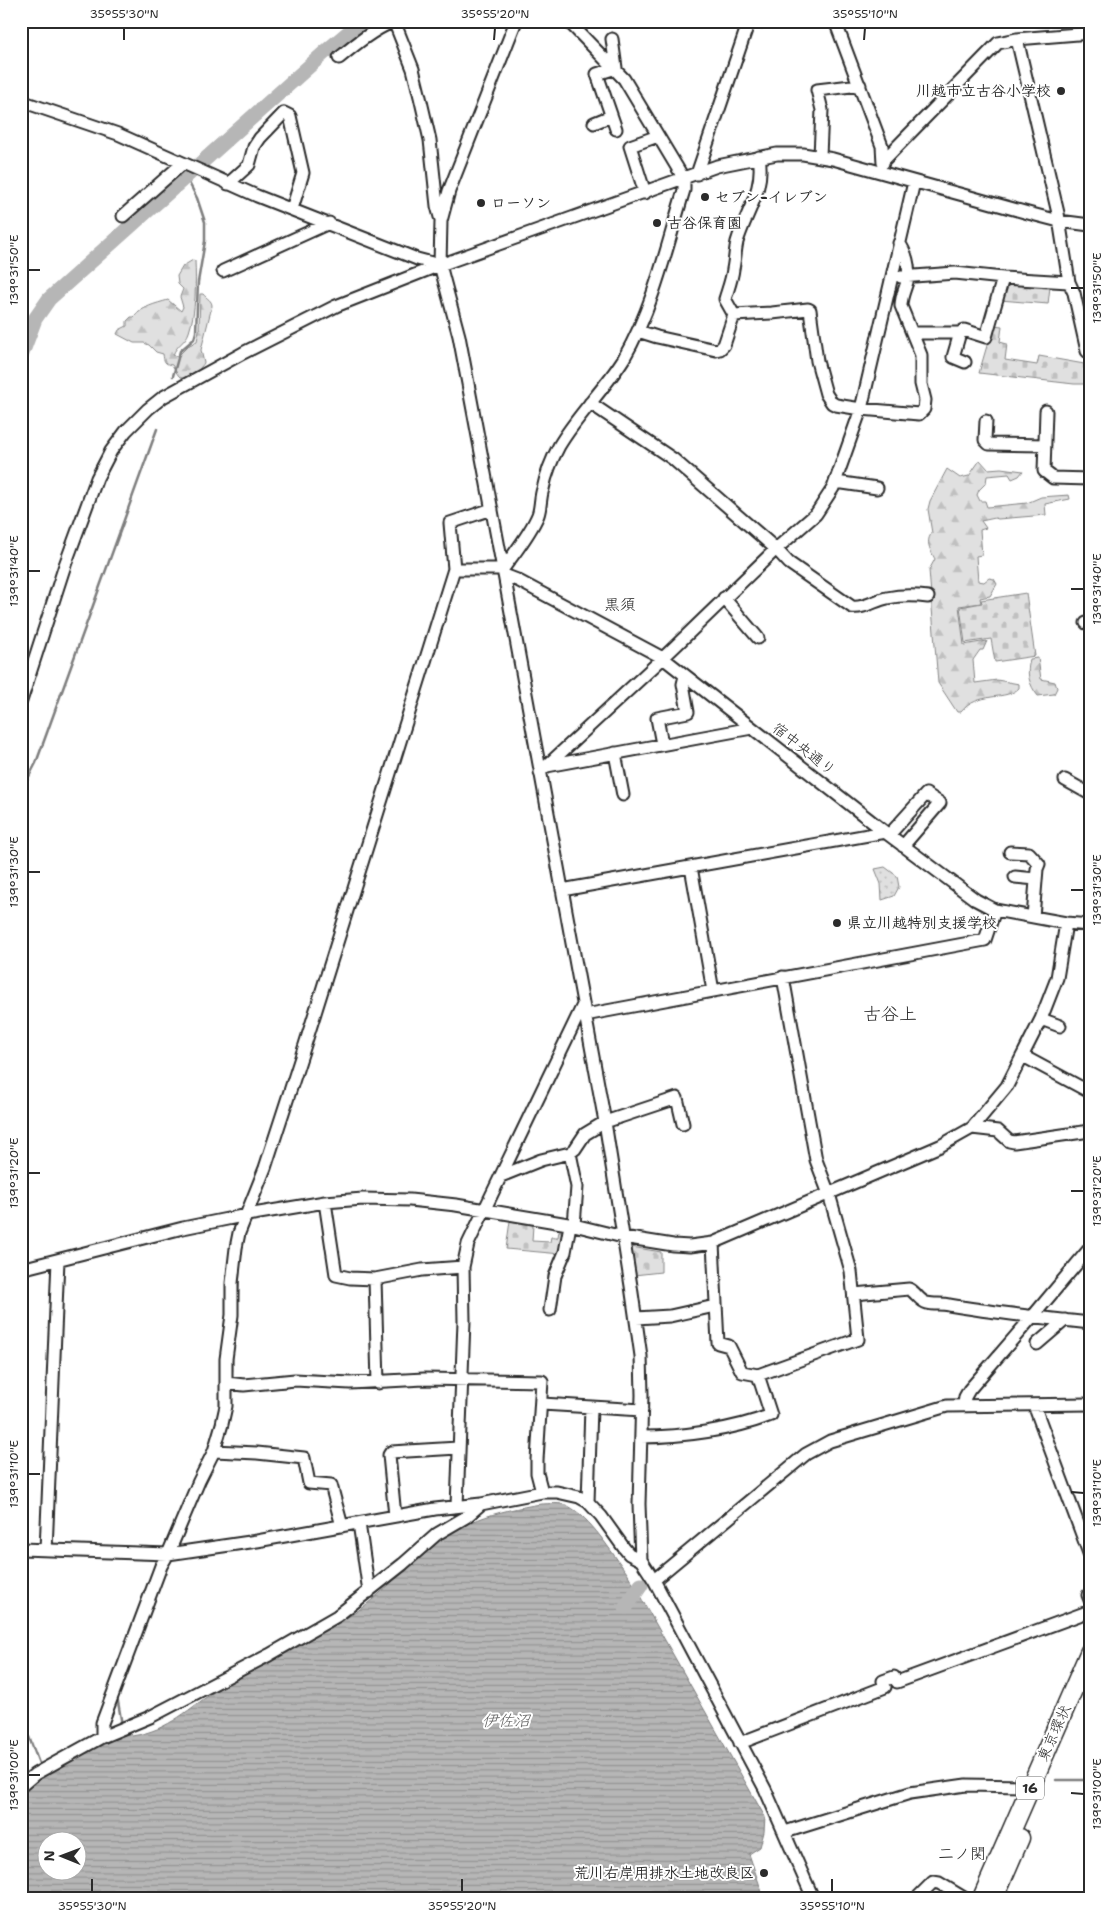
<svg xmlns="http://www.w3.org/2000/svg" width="1111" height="1919" font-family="'Shantell Sans','Klee One',sans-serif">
  <defs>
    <pattern id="grass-dots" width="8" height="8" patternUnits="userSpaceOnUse" patternTransform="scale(1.25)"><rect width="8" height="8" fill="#e0e0e0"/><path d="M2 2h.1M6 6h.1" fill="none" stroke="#c0c0c0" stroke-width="1.8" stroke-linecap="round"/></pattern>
    <pattern id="forest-firs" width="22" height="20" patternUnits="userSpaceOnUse" patternTransform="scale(1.25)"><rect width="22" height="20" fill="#e0e0e0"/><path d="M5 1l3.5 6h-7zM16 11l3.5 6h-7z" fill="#c0c0c0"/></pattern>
    <pattern id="cemetery-stones" width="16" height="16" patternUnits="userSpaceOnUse" patternTransform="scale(1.25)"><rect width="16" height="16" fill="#e0e0e0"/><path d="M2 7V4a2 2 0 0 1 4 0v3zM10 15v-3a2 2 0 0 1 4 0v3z" fill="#c0c0c0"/></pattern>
    <pattern id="water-rules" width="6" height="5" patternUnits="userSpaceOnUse" patternTransform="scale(1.25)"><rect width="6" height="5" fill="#b6b6b6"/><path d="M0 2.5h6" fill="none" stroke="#949494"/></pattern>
  </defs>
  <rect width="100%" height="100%" fill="#fff"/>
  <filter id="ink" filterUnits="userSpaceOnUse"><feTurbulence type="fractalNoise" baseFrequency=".02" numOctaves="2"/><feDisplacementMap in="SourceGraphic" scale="10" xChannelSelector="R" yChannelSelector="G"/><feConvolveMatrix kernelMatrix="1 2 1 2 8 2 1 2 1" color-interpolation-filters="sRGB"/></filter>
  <g filter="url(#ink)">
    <path fill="url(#grass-dots)" stroke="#868686" d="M885,867l12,9 2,11 -5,9 -12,4 -1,-16 -6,-15z"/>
    <path fill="url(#forest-firs)" stroke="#868686" d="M193,260l2,1c1,21 1,51 -6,71 -3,10 -12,12 -16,23l4,2 11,-11 9,-5 2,-11 1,-36h3c4,5 9,6 9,12l-11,44 3,13c-4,6 -18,21 -25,13 -3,-3 -4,-7 -7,-11 -8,-1 -8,-4 -9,-11l-7,-2 -7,-7 -5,-2h-10l-17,-9 2,-4 8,-4v-5l4,-4h3c9,-11 21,-13 34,-17l13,11 2,-4 -3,-10 3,-8 -5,-5 -1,-8 6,-10z
      M980,460l8,9 13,-1 22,3 -4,5 -7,3 -3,-5 -22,2 -1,7 -7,7 -2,5 3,6h5l2,6 40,-4 14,-6 28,-2 1,4 -25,5 1,11 -48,4 -3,-1 -14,3 5,7 -6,2 2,25 -6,1 2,25 6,1 5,-4 5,1 3,5 -7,12 -10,2 1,5 -22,3 5,39 23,-4 -4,9h-3l-7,10 2,23 22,-3 22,4v4c-12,13 -41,3 -58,24h-4l-19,-29 -9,-113 6,-11c-5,-9 -10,-18 -3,-26l-4,-24 2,-8 17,-32 13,9 9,-2z
      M1038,658l3,21 14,3 2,6 -3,6 -16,2c-9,-11 -12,-23 -8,-37z"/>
    <path fill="url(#cemetery-stones)" stroke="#868686" d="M1005,282l54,4 -9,1 -2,17 -48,-4z
      M993,325l9,1 -2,16 7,2 -2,16 32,5 2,-9 51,9v19h-16l-95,-11z
      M1026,593l9,63 -40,6 -4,-23 -26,4 -5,-36 22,-4 -1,-3z
      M510,1221l23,4 -1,16 18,1 1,-5h7l1,-6 8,1 -6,22 -55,-5z
      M631,1247l30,5v20l-27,3z"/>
    <path fill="url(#water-rules)" stroke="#7e7e7e" fill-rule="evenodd" d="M541,1504c7,0 20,-2 27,2 23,12 43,46 59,67l138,244 -1,15 -4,15 -11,7 15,44h-743v-106c31,-28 72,-42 108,-59l3,3c39,-6 56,-28 88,-48 33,-21 68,-38 103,-57 10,-6 22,-12 33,-19 25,-17 45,-40 68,-60 34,-30 72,-41 117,-48zM48,1842h30v30h-30z"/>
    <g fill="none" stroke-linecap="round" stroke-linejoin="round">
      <path stroke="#7e7e7e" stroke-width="2.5" d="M173,376l7,-25 14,-12 2,-7 2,-50 7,-41v-19l-8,-24 -11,-21
        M21,792l15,-29 121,-334
        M237,1309l3,-49
        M232,1371v-14
        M201,1491l7,-16
        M177,1548l15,-36
        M641,1585l9,-7
        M117,1696l5,29
        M21,1716l19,50
        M1056,1780h34
        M951,1782l16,-3"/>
      <path stroke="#b6b6b6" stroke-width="15" d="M21,356l14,-37 14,-20 275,-246 38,-32
        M626,1607l15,-22"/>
      <defs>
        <path id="minor" d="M394,21l19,48 7,28 10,43 7,66 3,11
          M516,21l-67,170 -8,30 -1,44 19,71 44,233 102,553 26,164 10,70 1,39 -3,109 2,56
          M835,21l47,125 1,17
          M749,23l18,-2
          M612,39l4,29 -19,6 19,55
          M1017,39l41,174 11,69 5,11 13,58 3,3
          M339,58c18,-15 34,-28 55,-37
          M21,101l97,33 139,62 160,63 23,6
          M594,123l17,-7
          M820,156l2,-46 -5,-20 43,-5
          M884,160l114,-117 19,-4 73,-6
          M697,174l52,-153
          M228,184l21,-19 5,-18 6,-9 24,-25 6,3 13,57 -11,36
          M645,193l-15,-47 28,-10
          M123,216l59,-52
          M223,271l106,-48
          M901,277l54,-4 48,5
          M734,315l38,-2 36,-4 2,1 7,51 9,33 6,9 4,2 25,4 58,5 5,-5 1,-9 -4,-16v-29l-20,-49c0,-11 5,-18 7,-28 2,-11 -2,-26 -9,-35
          M638,331l19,6 59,13 4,-1 4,-4 10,-30 -9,-16c3,-10 7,-20 8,-30 2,-10 2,-18 4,-27 9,-30 28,-53 22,-85
          M913,333h47l4,-3 22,7 17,-59 66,4
          M960,333l-7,24 12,5
          M590,403l83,56 103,90 13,14 63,44c11,2 24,-7 35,-9 14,-3 26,-3 41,-1
          M1046,411l-2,60 9,7 37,1
          M986,421l-1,19 4,4 56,1
          M836,482l41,6
          M454,569h49c12,-17 27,-35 35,-54 3,-8 2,-18 5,-26 3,-15 9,-30 16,-43 18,-31 46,-57 65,-88 29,-50 43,-112 60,-168v-11l-60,-100 -56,-58
          M504,575l13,5 146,78 222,174 91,68 19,10 71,13 24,2
          M724,598l34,40
          M1086,623l4,-1
          M21,701l44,-136 32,-87 14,-27 15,-20 22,-22 15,-12 80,-44 93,-47 104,-41 277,-99 60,-12h26l30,5 195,54 31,8 31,4
          M662,744l-5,-26 31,-6 -5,-28 2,-8
          M615,753l8,42
          M547,766l205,-38
          M540,772l123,-114 113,-109 40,-35 17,-26 28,-79 53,-227
          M1065,780l25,14
          M889,835l37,-41 14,9 -37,43
          M1010,852l19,1 10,11 -2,5 -4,48
          M691,867l22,124
          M1015,877l21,2
          M562,890l323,-58
          M585,1015l400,-75 10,-30
          M1041,1019l19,7
          M1023,1056l63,34
          M972,1128l26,3 11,10 5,1 76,-11
          M570,1153l7,34 -3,38
          M501,1176l40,-16 29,-7 5,-4 10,-15 20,-12 72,-24 6,26
          M325,1202l11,73 14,3 25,1 47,-9 41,-3
          M713,1243l5,100 11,3 13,26 16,3 100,-36 -7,-68 -22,-77 -13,-34 -33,-183
          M21,1269l162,-41 64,-13 78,-13 38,-3 47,1 46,5 118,20 49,12 50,8 17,1 23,-3 227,-97 32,-18 35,-42 34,-67 16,-41 9,-55
          M375,1279l3,104
          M854,1294l55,-5c7,3 10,12 18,14 7,2 15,0 22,2 47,8 94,13 141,18
          M550,1310l5,-34 10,-24 5,-27
          M636,1318l34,-2 45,-10
          M1037,1344l28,-24
          M226,1383l18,2 51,-5 55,3 74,-4 118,2 -5,79v13l5,19
          M542,1404l100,6
          M964,1405l1,-8 4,-7 64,-74 57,-68
          M1034,1405l56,151
          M641,1437c41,0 92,-7 130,-22l-13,-40
          M214,1451l43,2 47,5 5,25 22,2 11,41
          M588,1502l3,-95
          M457,1506l7,-185 -1,-54 5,-23 115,-239
          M395,1516l-6,-61 2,-3 67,-4
          M359,1523l10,69
          M21,1549l147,5 89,-13 178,-32 46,-5 61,-12h15l22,5 9,5 13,14 23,32 5,6 12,6 13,20 111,209 48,109
          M46,1550l12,-290
          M654,1580l152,-126 24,-13 117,-35 143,-2
          M1090,1595h-2l2,5
          M102,1737v-14l59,-157 7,-12 31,-73 15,-30 8,-27 4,-18v-47l6,-44v-32l4,-35 3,-15 26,-65 39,-120 150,-479 -4,-46 42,-14
          M740,1743l145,-56 -2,-6 11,-4 3,5 193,-71
          M21,1786l14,-12 67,-37 48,-20 119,-62 68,-39 66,-52 34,-30 29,-17 15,-13
          M785,1832l125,-39 56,-8 65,1
          M917,1898l16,-16 6,1 25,15"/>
        <path id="highway" d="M982,1898l108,-247
          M994,1898l26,-60"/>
      </defs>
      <use href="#minor" stroke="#2b2b2b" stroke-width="15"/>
      <use href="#highway" stroke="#2b2b2b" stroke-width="21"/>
      <use href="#minor" stroke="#fff" stroke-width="11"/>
      <use href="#highway" stroke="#fff" stroke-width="18"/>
    </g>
  </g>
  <path fill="none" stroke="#2b2b2b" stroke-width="2" d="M124,40v-12M494,40l1,-12M864,40l1,-12M28,270h12M1071,288h13M28,571h12M1071,589h13M28,872h12M1071,890h13M28,1173h12M1071,1191h13M28,1474h12M1071,1492l13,1M28,1775h12M1071,1793l13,1M92,1892v-13M462,1892v-13M832,1892v-13"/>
  <g fill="#2b2b2b" stroke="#fff" stroke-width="2">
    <circle cx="1061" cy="91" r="5"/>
    <circle cx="705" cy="197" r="5"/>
    <circle cx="481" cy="203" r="5"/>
    <circle cx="657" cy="223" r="5"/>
    <circle cx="837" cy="923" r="5"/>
    <circle cx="764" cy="1873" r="5"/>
  </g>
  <g text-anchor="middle" stroke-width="4" stroke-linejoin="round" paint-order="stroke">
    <rect fill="#fff" stroke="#6b6b6b" stroke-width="1" x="1016" y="1776.5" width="28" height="23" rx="4"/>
    <g font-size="14" font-weight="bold" fill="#2b2b2b">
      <text x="1030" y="1793">16</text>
    </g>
    <g font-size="15" font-weight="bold" fill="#2b2b2b" stroke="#fff" text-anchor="start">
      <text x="1051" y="96" text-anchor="end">川越市立古谷小学校</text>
      <text x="715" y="202">セブン-イレブン</text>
      <text x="491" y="208">ローソン</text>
      <text x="667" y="228">古谷保育園</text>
      <text x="847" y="928">県立川越特別支援学校</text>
      <text x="754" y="1878" text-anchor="end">荒川右岸用排水土地改良区</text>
    </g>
    <g font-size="15" fill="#2b2b2b" stroke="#fff">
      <text transform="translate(804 749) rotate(38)" y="5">宿中央通り</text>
      <text transform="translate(1054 1733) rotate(-66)" y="5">東京環状</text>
    </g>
    <g font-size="16" fill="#2b2b2b" stroke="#fff">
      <text x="620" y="610">黒須</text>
      <text x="962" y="1859">二ノ関</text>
    </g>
    <g font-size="16" font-style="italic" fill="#5c5c5c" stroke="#fff">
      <text x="506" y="1726">伊佐沼</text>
    </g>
    <g font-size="18" fill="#2b2b2b" stroke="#fff">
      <text x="890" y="1020">古谷上</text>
    </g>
  </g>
  <rect width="1111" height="1919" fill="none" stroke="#fff" stroke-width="55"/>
  <g transform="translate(62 1856) rotate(271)"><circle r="24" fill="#ffffff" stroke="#aaaaaa"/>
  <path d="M0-4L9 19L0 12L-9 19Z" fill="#2b2b2b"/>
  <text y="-8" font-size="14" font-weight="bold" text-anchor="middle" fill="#2b2b2b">N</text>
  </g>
  <rect x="28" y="28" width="1056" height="1864" fill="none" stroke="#2b2b2b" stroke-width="2"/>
  <g font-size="12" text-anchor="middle" fill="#2b2b2b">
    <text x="124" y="18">35°55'30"N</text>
    <text x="495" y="18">35°55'20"N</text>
    <text x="865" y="18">35°55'10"N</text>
    <text transform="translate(14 270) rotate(-90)" y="4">139°31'50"E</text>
    <text transform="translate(1097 288) rotate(-90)" y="4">139°31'50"E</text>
    <text transform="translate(14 571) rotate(-90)" y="4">139°31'40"E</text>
    <text transform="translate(1097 589) rotate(-90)" y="4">139°31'40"E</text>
    <text transform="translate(14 872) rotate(-90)" y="4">139°31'30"E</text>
    <text transform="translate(1097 890) rotate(-90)" y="4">139°31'30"E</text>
    <text transform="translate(14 1173) rotate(-90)" y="4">139°31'20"E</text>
    <text transform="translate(1097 1191) rotate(-90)" y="4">139°31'20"E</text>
    <text transform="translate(14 1474) rotate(-90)" y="4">139°31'10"E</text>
    <text transform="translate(1097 1493) rotate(-90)" y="4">139°31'10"E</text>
    <text transform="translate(14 1775) rotate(-90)" y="4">139°31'00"E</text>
    <text transform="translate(1097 1794) rotate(-90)" y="4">139°31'00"E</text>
    <text x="92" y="1910">35°55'30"N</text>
    <text x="462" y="1910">35°55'20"N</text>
    <text x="832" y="1910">35°55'10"N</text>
  </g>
</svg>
